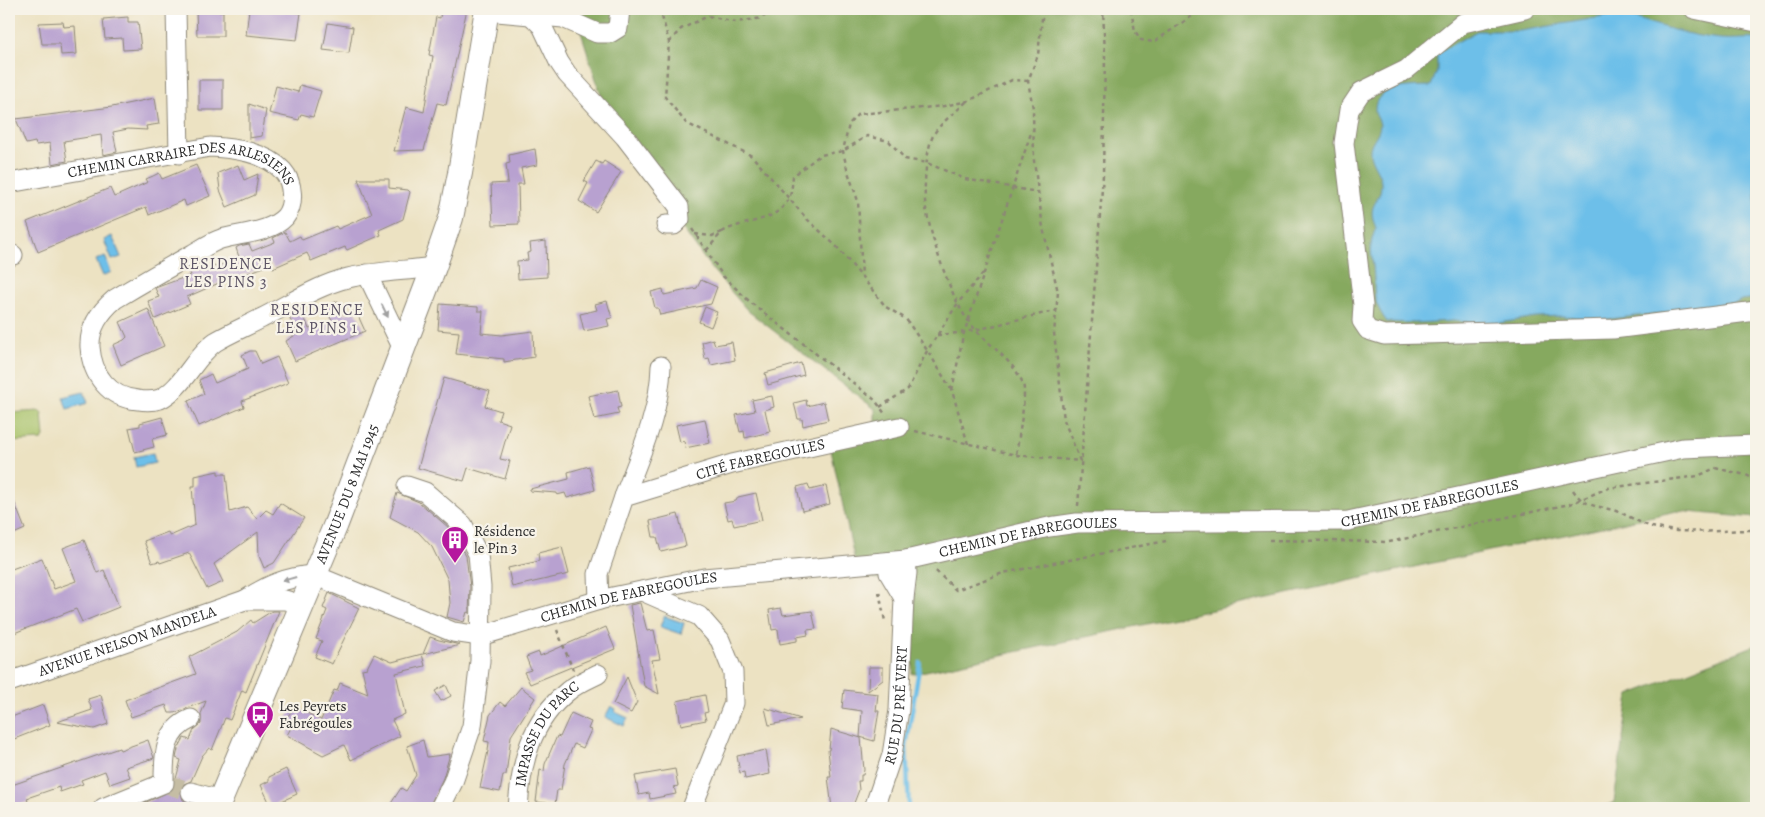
<svg xmlns="http://www.w3.org/2000/svg" width="1765" height="817" font-family="Alegreya,serif">
  <rect width="100%" height="100%" fill="#f7f3e8"/>
  <filter id="ink" filterUnits="userSpaceOnUse"><feTurbulence type="fractalNoise" baseFrequency=".02" numOctaves="2"/><feDisplacementMap in="SourceGraphic" scale="10" xChannelSelector="R" yChannelSelector="G"/><feConvolveMatrix kernelMatrix="1 2 1 2 8 2 1 2 1" color-interpolation-filters="sRGB"/></filter>
  <filter id="wash" filterUnits="userSpaceOnUse"><feTurbulence type="fractalNoise" baseFrequency=".0096" numOctaves="4" result="noise"/><feDisplacementMap in="SourceGraphic" scale="20" xChannelSelector="R" yChannelSelector="G"/><feGaussianBlur stdDeviation="1.12" result="paint"/><feColorMatrix in="noise" values="0 0 0 0 0 0 0 0 0 0 0 0 0 0 0 0 0 1.4 0 .05"/><feComposite in="paint" operator="in"/></filter>
  <g filter="url(#wash)">
    <rect width="100%" height="100%" fill="#ece2c2"/>
    <path fill="#a9c36a" stroke="#6a774a" d="M39,411l3,3 2,23 -2,3 -33,2v-29z"/>
    <path fill="#86a95e" stroke="#586a44" d="M579,9h1177v509l-79,-7 -765,163 3,-89 -57,-9 -30,-140 47,-11v-16l-127,-98 -37,-43 -99,-138 -37,-117z
      M1756,645v163h-153l11,-6 15,-107z"/>
    <path fill="#6dbfe9" stroke="#4c758a" d="M1621,14c33,10 66,22 100,25 12,1 23,-1 35,0v259l-14,2 -13,6 -129,14 -37,-4 -27,1 -42,7 -41,-3 -38,2 -28,-1c-17,-24 -11,-29 -14,-56 -2,-15 -4,-23 3,-38 -11,-27 6,-23 5,-46 -1,-10 -10,-19 -11,-29 -1,-12 10,-18 10,-28 0,-5 -5,-9 -5,-14 -1,-27 38,-24 56,-25l6,-15v-18l40,-22h43z
      M112,236l9,21 -9,3 -8,-20z
      M105,256l6,16 -8,4 -7,-16z
      M84,392l4,11 -21,6 -4,-12z
      M153,453l2,10 -19,4 -2,-10z
      M664,616l20,7 -3,11 -21,-7z
      M611,706l5,3 -1,3 13,6 -4,8 -19,-9z"/>
    <g fill="none" stroke-linecap="round" stroke-linejoin="round">
      <path stroke="#6dbfe9" stroke-width="4.5" d="M909,808l-3,-61 14,-84"/>
    </g>
    <g id="blocks">
      <path fill="#b8a1d0" d="M249,9l52,4 -4,27 -51,-5z
        M441,9h26l-21,96 -9,-2 -13,47 -30,1 12,-44 18,5 9,-56 -4,-1 7,-38 4,1z
        M196,11h27v25h-26z
        M128,17v5h10l3,27 -18,1 -1,-12 -17,1 -2,-20z
        M63,22l1,5 11,-1 2,28 -16,1 -1,-11h-18l-3,-21z
        M328,23l25,4 -4,26 -26,-3z
        M199,80h24v30h-24z
        M300,85l21,6 -8,26 -12,-3 -2,6 -30,-7 7,-27 22,6z
        M155,98l4,26 -13,2 1,4 -19,-1 -15,3 4,20 -14,3 -2,-20 -37,6 3,20 -15,3 -2,-21 -14,2 -1,-3 -9,2 -10,-25 96,-12z
        M249,104l17,6 -4,26 -13,2z
        M535,149l2,16 -16,3 3,16h-6l1,40 -26,1 -2,-41 17,-1 -2,-19 4,-1 -1,-8z
        M596,161l6,3 2,-3 17,11 -25,40 -17,-11 9,-18 -4,-2z
        M196,165l14,31 -24,10 -2,-6 -35,15 -3,-8 -108,45 -11,-30 83,-34 4,9 34,-15 -2,-3 7,-3 6,-3 3,6z
        M238,165l6,15 14,-6 -3,21 -28,12 -7,-17 -2,-17z
        M358,179h31v9l19,2 2,2 -7,27 -24,11 2,5 -34,15 -2,-3 -34,14 -4,-8 -34,15 -2,-4 -35,14 -1,-2 -48,21 3,7 -35,15 -7,-18 11,-4 -4,-9 36,-13 -3,-6 12,-6 3,6 12,-4 1,2 23,-10 -3,-9 3,-2 10,-2 3,7 23,-9 -2,-4 12,-6 5,9 10,-5 2,4 34,-14 2,3 34,-15z
        M546,241l1,36 -29,2 -1,-18 11,-1 -1,-7 4,-1 -1,-9z
        M701,280l16,7 -6,17 -51,11 -2,-7h-3l-4,-16 12,-3 1,6 33,-7z
        M338,301l6,13 12,-3 9,20 -70,30 -9,-20 11,-7 -8,-17 13,-6 7,18 23,-8 -7,-15z
        M607,301l5,17 -5,1 2,7 -25,5 -4,-17 17,-4 -2,-6z
        M440,304l38,3v4h5l-2,22 21,2 31,-4 1,26 -30,5v-3l-48,-5 3,-22 -21,-2z
        M705,307l12,5 -6,15 -12,-5z
        M148,309l16,37 -43,19 -8,-20 11,-5 3,-3 -7,-15z
        M713,339l2,6 17,-3 3,18 -24,5 -2,-7 -4,1 -3,-17z
        M250,351h5l6,13 16,-7 11,26 -46,18 2,6 -45,19 -11,-25 16,-7 -5,-14 12,-6 4,9 33,-14 -6,-14z
        M801,363l3,12 -36,10 -3,-12z
        M444,378l46,13 -5,15 16,5 -3,9 12,4 -10,35 10,2 -5,18 -37,-11 -4,13 -46,-13z
        M618,390l3,17 -4,1 2,6 -25,5 -6,-23z
        M772,396l2,11 -9,3 5,22 -25,6 -1,-7 -4,1 -4,-17 19,-4 -3,-11z
        M806,400l1,6 17,-4 4,18 -25,6 -1,-7h-4l-4,-16z
        M162,417l5,18 -15,4 2,8 -19,5 -6,-24 11,-2v-3z
        M705,419l5,24 -25,5 -1,-7 -4,1 -4,-17z
        M589,466l6,24 -28,8 -2,-5 -8,2v-2l-27,-2v-2l39,-10 -1,-7z
        M218,471v3h8l4,38 17,-5 10,12 9,-9 7,4 7,-11 24,15 -30,45 -10,5 -5,-12 -1,-24 -44,32 9,18 -16,7 -18,-36 -29,10 -1,-2 -7,2 -8,-22 24,-9 2,4 25,-11 -3,-39h3v-10z
        M808,484l2,6 16,-4 4,18 -28,7 -5,-24z
        M9,489l16,40 -16,7z
        M397,493l22,9 30,26 17,28 4,31 -1,26 -2,-1 -3,10 -17,-5 3,-14 -2,-23 -16,-33 -14,-15 -28,-15z
        M756,493l6,27 -28,6 -2,-7 -4,1 -4,-17 12,-2 2,-4z
        M678,514l8,32 -25,6 -4,-15h-4l-3,-16z
        M84,540l13,33 7,-3 15,37 -37,15 -6,-13 -67,26v-65l33,-12 12,31 22,-8 -13,-33z
        M562,547l7,27 -57,13 -4,-19 31,-7 -1,-8z
        M329,593l30,15 -27,56 -17,-7 7,-16 -6,-2 11,-29 -4,-2z
        M640,603l7,28 7,-1 6,29 -8,1 7,34 -15,-8 -14,-81z
        M781,608l2,7 29,-4 4,18 -9,1 1,5 -11,2v4l-17,3 -2,-15 -6,1 -3,-20z
        M272,611h7l-33,81 -4,-2 -12,30 -5,-2 -13,32 -3,-2 -7,8 -11,25 -7,3 -4,5 3,11 21,8h-71l40,-18 8,-30 -5,-2 2,-9 6,-11 6,2 4,-10 7,-6v-10l5,-13 -32,12h-5l-3,-8 -35,12 -6,-17 71,-26 -7,-17 48,-25 14,-12 2,3z
        M606,627l9,22 -85,35 -6,-12 7,-2 -5,-13 13,-5 1,4z
        M430,637l9,3 21,5 -37,9z
        M374,654l18,8 30,-8 3,12 -29,7 9,41 -13,6 8,16 -49,24 -7,-15 -21,10 -36,-20 4,-7 -8,-4 9,-14 3,-3 26,13 13,-30 3,1 3,-8 28,11 -6,-25 5,-1z
        M869,667h14v13l-15,11z
        M627,677l10,25 -6,11 -18,-9z
        M446,685l5,11 -10,5 -6,-10z
        M521,687l14,11 -24,38 -5,39h-3l-3,17 -20,-4 8,-37 1,-9 -5,-1 6,-26 10,-13 5,4z
        M844,690l34,4 -2,17h3l-5,30 -14,-4 2,-26 -20,-3z
        M101,695l7,29 -14,5 -37,-7 35,-12 -4,-11z
        M705,695l3,17 -4,1 2,7 -25,5 -4,-24z
        M43,705l7,20 -41,16v-23z
        M765,708l36,11 -32,6z
        M571,713l20,9 -3,7 3,1 -8,18 -9,-4 -9,20 -4,26h-4l-2,14 -19,-2 4,-32 4,1 1,-7 12,-28 3,1z
        M831,729l30,9 3,32 -1,5h-2v6h-3l1,9 -7,18h-20l-4,-31h3l-3,-27h1z
        M148,740l6,18 -28,9 4,10 -20,7 -5,-13 -24,9 2,4 -23,8 -1,-5 -32,11 1,4 -19,6v-22l110,-38 1,2z
        M423,740l4,17 23,-3 -7,24 -14,29 -41,1 13,-20 5,3 10,-16 -9,-29z
        M766,750l4,24 -25,5 -1,-7 -4,1 -3,-17z
        M286,769l11,25 -26,12 -10,-21 8,-4v-4z
        M675,769l3,17 -4,1 2,7 -26,5 -1,-6 -10,2 -4,-19z"/>
    </g>
  </g>
  <g filter="url(#ink)">
    <use href="#blocks" fill-opacity="0" stroke="#8c8676" stroke-width="1"/>
    <g fill="none" stroke-linecap="round" stroke-linejoin="round">
      <path stroke="#c5bda4" stroke-width="19" stroke-dasharray="19 9" stroke-linecap="butt" d="M164,783l27,9"/>
      <defs>
        <g id="minor">
          <path d="M176,9l3,145"/>
          <path d="M1525,9l-62,14 -57,47 -45,22 -12,18 -5,33 19,162 -1,16 6,9 16,5 229,-6 143,-18"/>
          <path d="M1694,9l62,13"/>
          <path d="M486,11l77,7 34,15h13l8,-5 2,-19"/>
          <path d="M532,16l10,10 17,36 8,12 58,63 54,70 1,12 -6,6h-8"/>
          <path id="s1" d="M9,183l201,-36c25,1 55,5 73,24 10,11 12,34 2,46 -15,16 -44,16 -64,22 -10,3 -21,11 -30,16 -25,14 -51,29 -76,44 -14,12 -26,28 -25,48 2,28 19,51 48,53 6,1 16,1 22,-1 23,-11 34,-42 55,-57 15,-9 32,-16 47,-24 28,-14 56,-33 86,-40 28,-7 58,-7 86,-11"/>
          <path d="M9,256l4,-1"/>
          <path d="M367,274l36,75"/>
          <path d="M407,486l18,6 38,33 15,29 3,33 -1,74 -8,65 -19,56 -13,26"/>
          <path d="M624,497c16,-42 36,-85 37,-131"/>
          <path d="M888,562l1,11 15,25"/>
          <path d="M642,591l57,25 21,24 13,32 1,31 -42,105"/>
          <path id="s2" d="M245,600c22,-15 42,-23 69,-25l139,57 27,4 123,-37 101,-21 202,-18 143,-33 28,-4 271,-2 335,-73 73,-3"/>
          <path id="s3" d="M599,600l-1,-26 26,-77 108,-33 167,-37"/>
          <path id="s4" d="M9,682l236,-82h40l17,5"/>
          <path d="M191,792l29,8"/>
          <path d="M103,808l61,-25c0,-26 -1,-52 27,-64"/>
          <path id="s5" d="M518,808c3,-45 12,-86 50,-117 8,-7 20,-12 30,-17"/>
          <path id="s6" d="M874,808l18,-53 7,-45 5,-112 3,-25 -1,-13"/>
        </g>
        <g id="major">
          <path id="s7" d="M217,808l119,-284 98,-257 17,-49 9,-45 27,-164"/>
        </g>
      </defs>
      <use href="#minor" stroke="#8c8676" stroke-width="21"/>
      <use href="#major" stroke="#8c8676" stroke-width="26"/>
      <path stroke="#8c8676" stroke-width="2.5" stroke-dasharray="4 4" stroke-linecap="butt" d="M660,9l9,33 -4,55 21,26 66,33 54,62 31,29 24,29
        M1131,9l4,22 6,9 13,2 48,-33
        M637,10l22,1 6,-2
        M669,42l12,-13 27,-13 28,6 26,-4 11,-9
        M966,102c-10,10 -25,20 -32,32 -8,13 -10,52 -9,67 3,30 26,98 44,121 15,20 46,39 54,62 4,10 -5,57 -7,71
        M692,229l31,47 27,26 125,98 10,14
        M722,232c23,-13 52,-8 66,-32 4,-6 4,-17 5,-24l27,-21 23,-4 24,-15 22,5 16,18 22,4 38,16 72,13
        M695,234l17,2 10,-4 -16,19
        M937,335c41,-2 79,-17 119,-24
        M952,390l11,-54 69,-206
        M880,407l28,-18 19,-38 31,-48 26,-31
        M915,431l101,24 64,6 -16,-41 -10,-87 4,-41 -15,-64 -9,-67 -1,-53 -5,-27 10,-26 5,-46
        M968,444l-16,-53 -21,-35 -25,-37 -20,-12 -24,-30 -4,-76 -11,-32 -4,-18 6,-27 9,-10 86,-8 24,-5 44,-21 16,1
        M1573,490c12,18 24,15 43,21 12,4 23,12 36,16 32,8 71,3 104,3
        M1078,506l25,-331 2,-120 -2,-46
        M1269,540l120,2 181,-38 38,-16 90,-12 17,-8 31,7 10,5
        M936,571l20,19 47,-17 163,-32
        M879,592l6,29
        M557,630l16,40"/>
      <use href="#minor" stroke="#fff" stroke-width="19"/>
      <use href="#major" stroke="#fff" stroke-width="24"/>
    </g>
    <defs><path id="oneway-solid" d="M-6-.8H1V-3.2L6.5 0L1 3.2V.8H-6Z" transform="scale(1.25)"/></defs>
    <g fill="#a0a0a0">
      <use href="#oneway-solid" transform="translate(385 311) rotate(64)"/>
      <use href="#oneway-solid" transform="translate(289 579) rotate(164)"/>
    </g>
  </g>
  <defs>
    <symbol id="building-pin" viewBox="-11 -11 22 30"><path d="M0 17L-7.5 6A9.5 9.5 0 1 1 7.5 6Z" fill="#b5179e" stroke="#f7f3e8"/><path d="M-4-6H4V6H1V3H-1V6H-4ZM-2.5-4.3h1.7v1.8h-1.7ZM.8-4.3h1.7v1.8H.8ZM-2.5-1h1.7V.8h-1.7ZM.8-1h1.7V.8H.8Z" fill="#fff"/></symbol>
    <symbol id="bus-pin" viewBox="-11 -11 22 30"><path d="M0 17L-7.5 6A9.5 9.5 0 1 1 7.5 6Z" fill="#b5179e" stroke="#f7f3e8"/><path d="M-5-6H5V4H4V6H2V4H-2V6H-4V4H-5ZM-3.5-4V0h7V-4ZM-3.5 1.2v1.5H-2V1.2ZM2 1.2v1.5H3.5V1.2Z" fill="#fff"/></symbol>
  </defs>
  <g fill-rule="evenodd">
    <use href="#building-pin" x="439" y="524" width="32" height="43"/>
    <use href="#bus-pin" x="244" y="699" width="32" height="43"/>
  </g>
  <g text-anchor="middle" stroke-width="4.5" stroke-linejoin="round" paint-order="stroke">
    <g font-size="15" fill="#2b2b2b" stroke="#f7f3e8">
      <text dy="5" stroke="none"><textPath href="#s1" startOffset="179">CHEMIN CARRAIRE DES ARLESIENS</textPath></text>
      <text dy="5" stroke="none"><textPath href="#s3" startOffset="249">CITÉ FABREGOULES</textPath></text>
      <text dy="5" stroke="none"><textPath href="#s7" startOffset="340">AVENUE DU 8 MAI 1945</textPath></text>
      <text dy="5" stroke="none"><textPath href="#s2" startOffset="1216">CHEMIN DE FABREGOULES</textPath></text>
      <text dy="5" stroke="none"><textPath href="#s2" startOffset="811">CHEMIN DE FABREGOULES</textPath></text>
      <text dy="5" stroke="none"><textPath href="#s2" startOffset="406">CHEMIN DE FABREGOULES</textPath></text>
      <text dy="5" stroke="none"><textPath href="#s4" startOffset="125">AVENUE NELSON MANDELA</textPath></text>
      <text dy="5" stroke="none"><textPath href="#s6" startOffset="106">RUE DU PRÉ VERT</textPath></text>
      <text dy="5" stroke="none"><textPath href="#s5" startOffset="82">IMPASSE DU PARC</textPath></text>
    </g>
    <g font-size="15" fill="#2b2b2b" stroke="#f7f3e8" text-anchor="start">
      <text x="474" y="536">Résidence<tspan x="474" dy="17">le Pin 3</tspan></text>
      <text x="279" y="711">Les Peyrets<tspan x="279" dy="17">Fabrégoules</tspan></text>
    </g>
    <g font-size="16" letter-spacing="1" fill="#5c5465" stroke="#f7f3e8">
      <text x="226" y="269">RESIDENCE<tspan x="226" dy="18">LES PINS 3</tspan></text>
      <text x="317" y="315">RESIDENCE<tspan x="317" dy="18">LES PINS 1</tspan></text>
    </g>
  </g>
  <rect width="1765" height="817" fill="none" stroke="#f7f3e8" stroke-width="30"/>
</svg>
